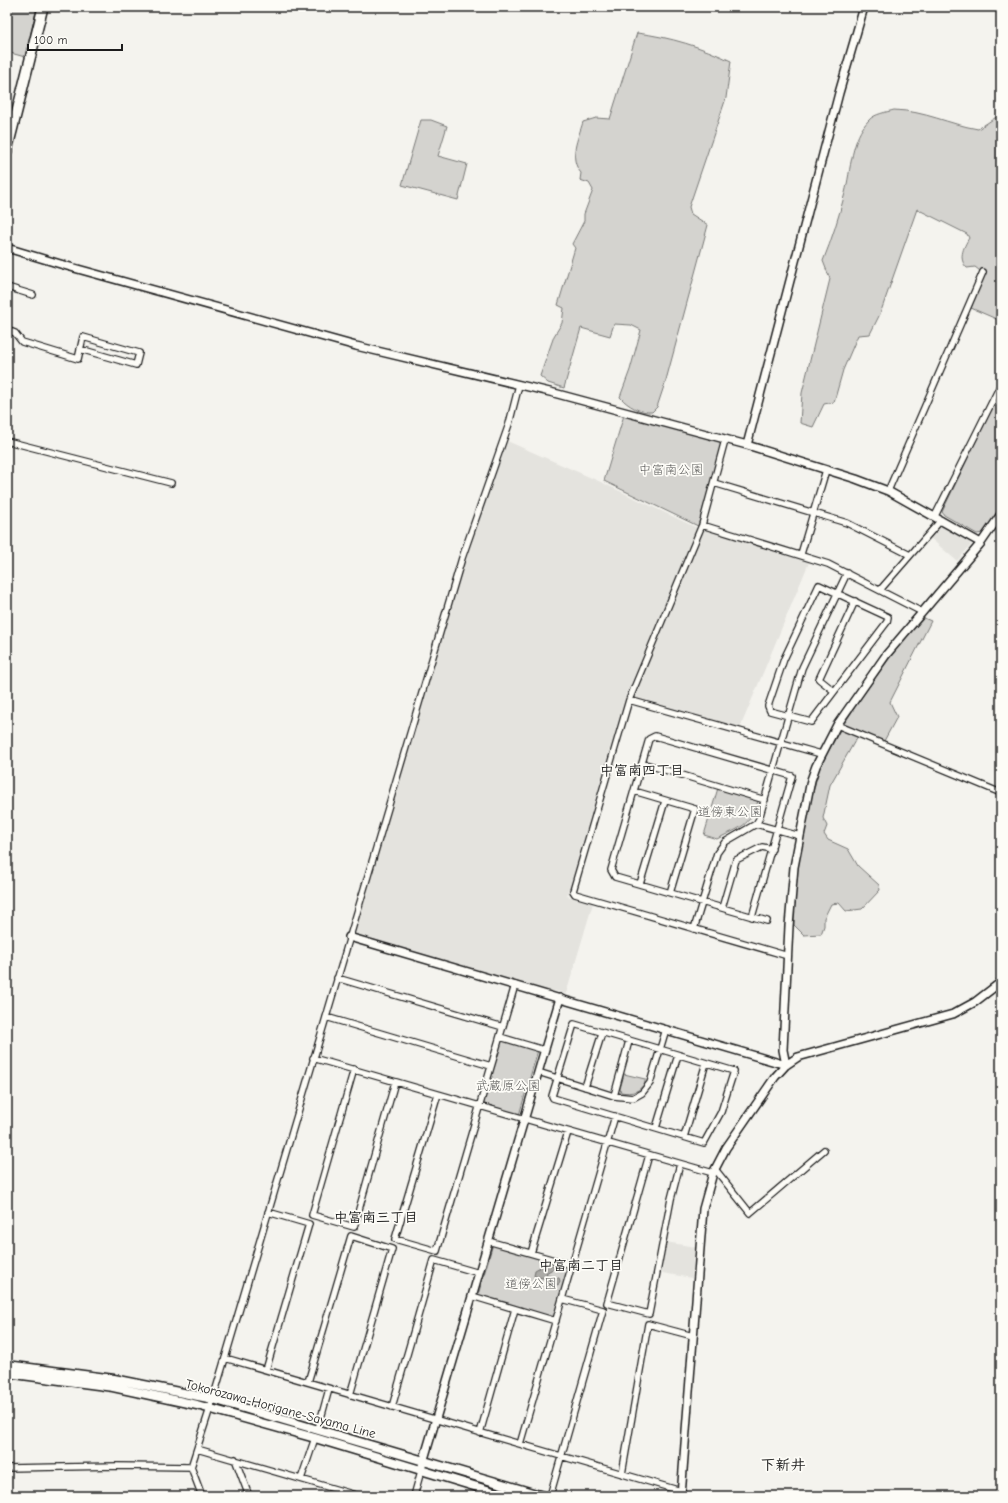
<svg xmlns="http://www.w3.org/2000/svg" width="1008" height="1503" font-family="'Comic Neue','Klee One',sans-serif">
  <rect width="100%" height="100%" fill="#f4f3ee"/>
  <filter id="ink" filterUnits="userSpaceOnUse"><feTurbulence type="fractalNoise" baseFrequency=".025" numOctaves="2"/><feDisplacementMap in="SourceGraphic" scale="8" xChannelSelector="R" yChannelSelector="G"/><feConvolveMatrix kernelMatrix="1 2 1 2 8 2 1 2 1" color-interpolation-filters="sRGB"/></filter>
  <g filter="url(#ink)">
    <path fill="#e4e3de" d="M507,441l96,42 94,45 -72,170 -58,198 26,7 -27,91 -11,-3 -2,2 -199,-57 -2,-2 112,-371z
      M941,525l28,17 2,3 -14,16 -28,-24 9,-11z
      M705,529l105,31 -70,168 -106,-30 -1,-3 70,-165z
      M666,1242l29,5 -3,31 -30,-5z"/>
    <path fill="#d4d3cf" stroke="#787876" d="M7,7h30l-12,50 -18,-5z
      M637,33c33,4 65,14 94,28l-5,37 -37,109 2,7 17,11 -42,155 -9,27 -5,5c-12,1 -24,-6 -32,-15l10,-27 11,-40 -10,-5 -17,-1 -4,12 -29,-8 -17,60 -16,-5 -8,-7 14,-40 8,-13 2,-15 -6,-3 17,-57 -3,-4 12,-23v-7l9,-24 -4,-7 -9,-3 1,-7c-13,-15 -3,-34 2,-51l13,-4 14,1z
      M894,110c31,1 54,14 84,19l23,-15v207l-30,-13 13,-34 -9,-7 -8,1c-9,-9 -4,-20 2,-30l-2,-4 -50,-25 -37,105 -10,20 -12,1 -15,35 -9,32 -10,2 -11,23 -13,-4 2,-30 28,-114 -7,-18c9,-22 16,-45 22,-68 6,-23 6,-55 24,-73 5,-6 18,-8 25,-10z
      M421,120h10l16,6 -9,30 29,8 -9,36 -56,-15z
      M1001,389v119l-18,25 -6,1 -33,-19 -2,-3z
      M624,415l96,26 2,2 -24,83 -94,-45z
      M924,618l7,3 -41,81 7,15 -13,24 -18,-7 -10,5 -26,46 -7,33 4,8 -3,8 4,6 20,9 10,17 21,19 1,5 -18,19 -16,2 -7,-8 -8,1 -7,14v8l-3,8 -17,1 -10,-10 -1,-24 11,-72 15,-61 20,-36 21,-33 40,-55z
      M718,788l40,13c-8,26 -18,26 -41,38l-13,-4z
      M503,1040l35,10 -19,65 -37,-12 19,-62z
      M624,1074l21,5v3c-5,10 -13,12 -24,10l-1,-3z
      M493,1244l73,22 2,2 -14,48 -2,1 -74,-22z"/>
    <path fill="#abaaa6" stroke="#72716f" d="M544,1265h8l4,2 -10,6 4,3 9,2 1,3 -2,4 -11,-6 -13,-3 1,-6z"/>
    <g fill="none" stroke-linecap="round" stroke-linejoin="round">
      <defs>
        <path id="minor" d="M7,287l26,8
          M7,330l8,3 7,9 56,17 5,-22 56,16 -3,12 -56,-16
          M725,440l-23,85 -73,175 -56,191 2,3 213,62
          M7,441l164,42
          M714,483l133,40 63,32
          M888,491l95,-219
          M935,516l66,-132
          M702,525l126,39 94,48
          M801,554l25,-84
          M819,585l69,32 -1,5 -76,100 -41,-11 -2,-5 16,-47z
          M880,590l61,-70
          M834,691l-15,-12 36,-78
          M629,700l192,54
          M837,725l164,68
          M642,763l123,37
          M634,791l61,18 -25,84
          M756,824l3,-5 43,-151 45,-95
          M640,884l25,-83
          M722,908l14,-48 26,-13 10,2
          M752,917l40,-141 -137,-40 -6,3 -38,131 4,7c51,15 101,29 152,44
          M694,929l23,-76 8,-11 31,-18 44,12
          M337,978l166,49
          M326,1017l165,49
          M574,1024l160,47 -13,41 -17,31 -151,-45 -1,-2z
          M500,1037l44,13
          M313,1058l400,115
          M354,1069l-42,146 42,12 41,-145
          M538,1072l76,24 19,2 9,-5 8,-10 16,-54
          M585,1087l17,-54
          M438,1094l-43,145 42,12 78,-266
          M614,1096l15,-55
          M656,1128l22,-73
          M684,1137l22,-74
          M649,1155l-42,148 42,11 22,-115 9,-35
          M715,1169l35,44 74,-63
          M488,1241l84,24
          M531,1253l37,-121
          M472,1296l84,25
          M225,1358l456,133
          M266,1370l43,-146 -41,-12
          M308,1382l43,-146 41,13 -42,146
          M392,1407l42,-147 45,13
          M318,1429l11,-40
          M480,1433l35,-124
          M520,1444l95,-328
          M197,1449l162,47
          M235,1459l14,37
          M7,1468l111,-2 73,1
          M622,1474l26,-150 45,12
          M301,1479l14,-41
          M202,1496l-11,-29 22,-68 249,-841 47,-134 10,-39
          M414,1496l7,-25
          M550,1496l53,-186 -41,-11"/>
        <path id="tertiary" d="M7,248l60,18 289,80 198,47 193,52 109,34 32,12 93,52
          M747,445l92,-352 25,-86
          M349,937l437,128
          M786,1065l-3,-15 6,-124 5,-59 17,-87 5,-14 21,-41 49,-70 95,-112 20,-29
          M422,1466l138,-468
          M681,1496l22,-287 10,-36 13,-25 49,-71 11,-12 12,-8 155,-43 22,-12 26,-20"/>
        <path id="secondary" d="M7,1365l107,14 99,20 330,97
          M7,1373l106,14 84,18 118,33 192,58"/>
        <path id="primary" d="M7,151l36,-144"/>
      </defs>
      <use href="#minor" stroke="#1c1c1c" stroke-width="8"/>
      <use href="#tertiary" stroke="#1c1c1c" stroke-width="10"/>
      <use href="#secondary" stroke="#1c1c1c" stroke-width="11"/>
      <use href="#primary" stroke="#1c1c1c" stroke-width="12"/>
      <use href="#minor" stroke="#fdfcf7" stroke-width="5.5"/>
      <use href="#tertiary" stroke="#fdfcf7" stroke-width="7"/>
      <use href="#secondary" stroke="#fdfcf7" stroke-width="8"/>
      <use href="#primary" stroke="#fdfcf7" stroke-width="9"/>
    </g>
  </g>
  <g text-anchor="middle" stroke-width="3.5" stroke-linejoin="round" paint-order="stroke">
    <g font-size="13" fill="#5c5c5b" stroke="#fdfcf7">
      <text x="671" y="474">中富南公園</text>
      <text x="730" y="816">道傍東公園</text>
      <text x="508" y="1090">武蔵原公園</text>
      <text x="531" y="1288">道傍公園</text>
    </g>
    <g font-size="13" fill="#1c1c1c" stroke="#fdfcf7">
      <text transform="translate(281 1408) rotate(15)" y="5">Tokorozawa-Horigane-Sayama Line</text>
    </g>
    <g font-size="14" font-weight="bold" fill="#1c1c1c" stroke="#fdfcf7">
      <text x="642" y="775">中富南四丁目</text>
      <text x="376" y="1222">中富南三丁目</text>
      <text x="581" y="1270">中富南二丁目</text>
    </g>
    <g font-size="15" font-weight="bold" fill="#1c1c1c" stroke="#fdfcf7">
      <text x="783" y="1470">下新井</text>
    </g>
  </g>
  <rect width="1008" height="1503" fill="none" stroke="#fdfcf7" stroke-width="24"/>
  <rect x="12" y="12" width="984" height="1479" fill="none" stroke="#1c1c1c" stroke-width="1.5" filter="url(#ink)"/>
  <path d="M28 44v6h94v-6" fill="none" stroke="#1c1c1c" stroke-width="2"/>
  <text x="34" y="44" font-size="12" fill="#1c1c1c" stroke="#fdfcf7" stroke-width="3" paint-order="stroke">100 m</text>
</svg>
